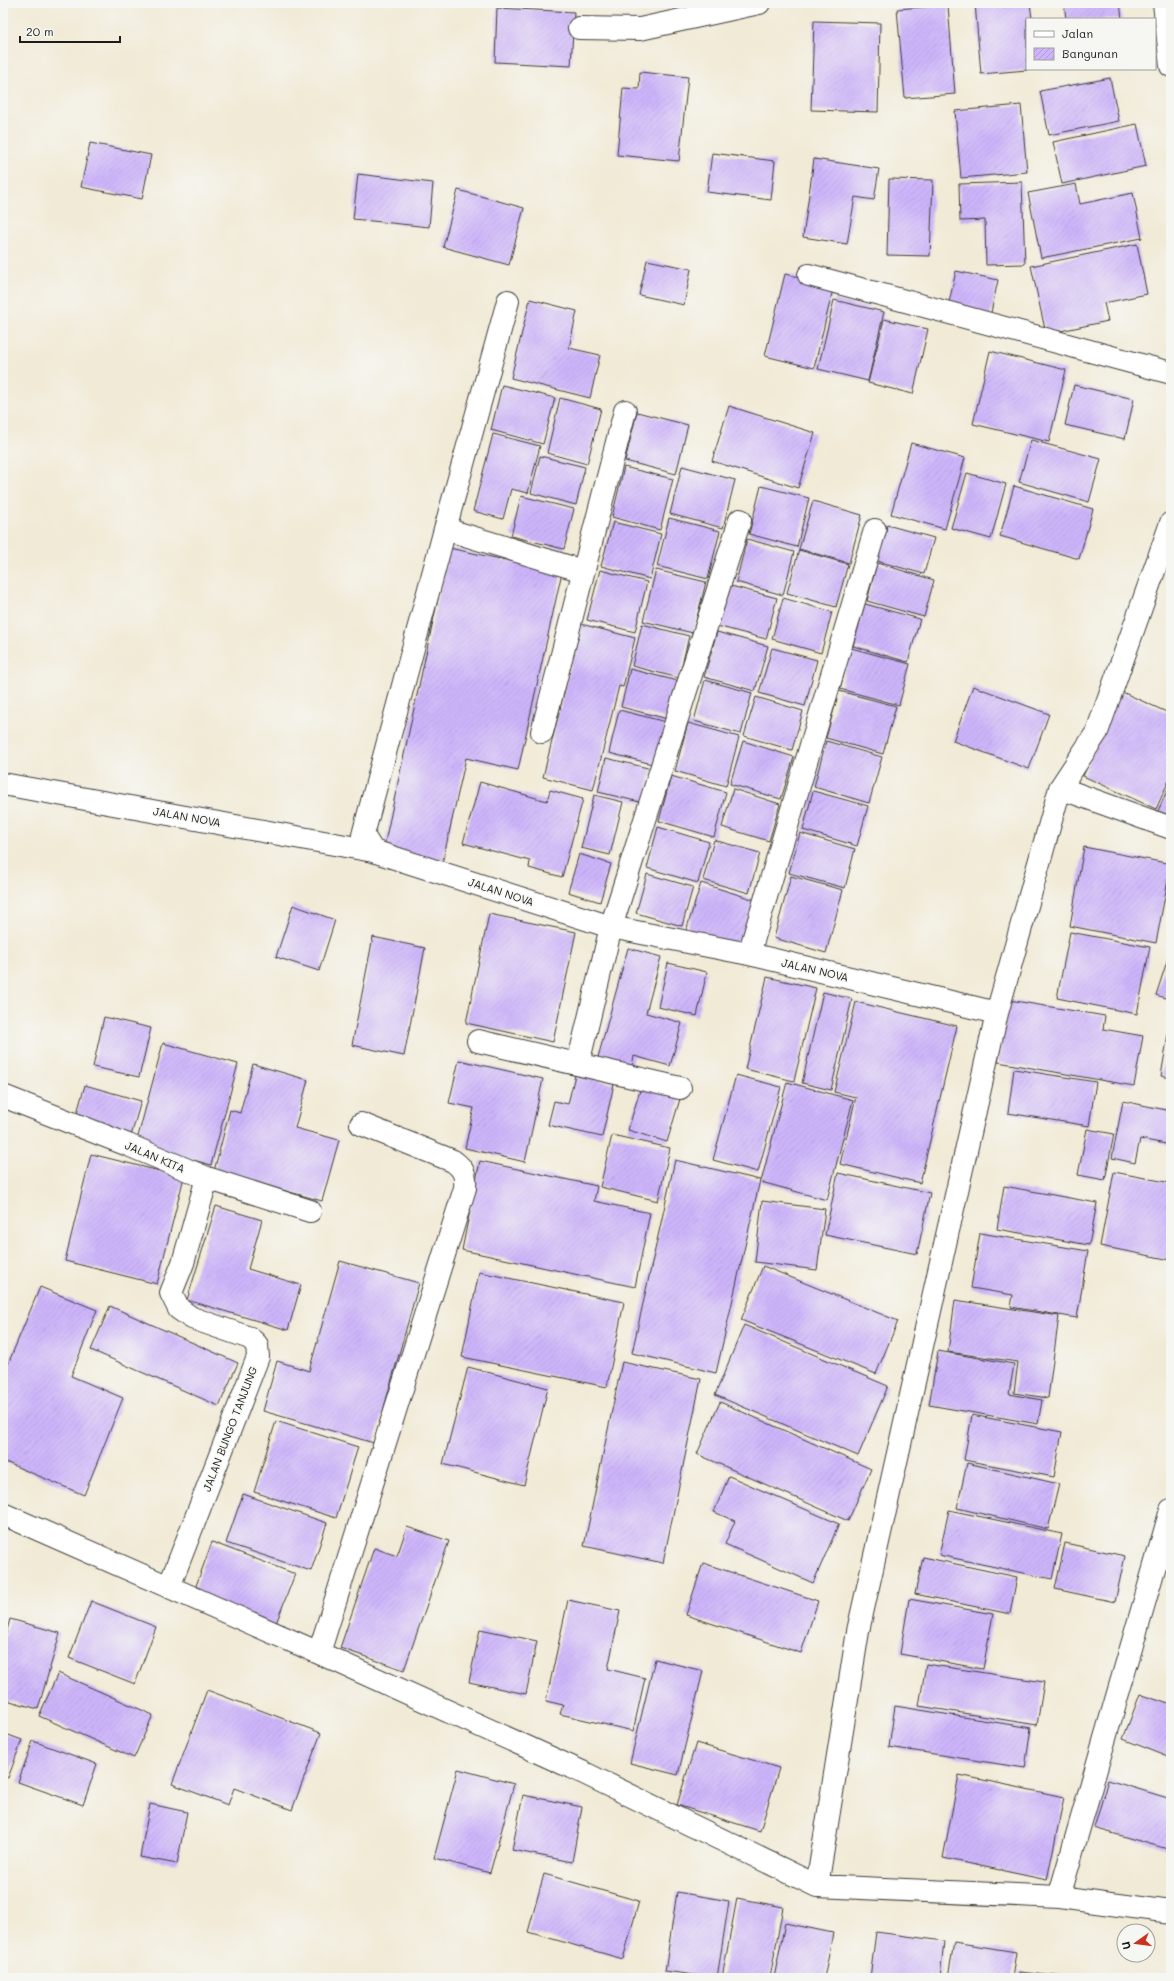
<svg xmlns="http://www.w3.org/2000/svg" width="1174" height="1981" font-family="Mali,sans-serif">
  <defs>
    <pattern id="building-hatch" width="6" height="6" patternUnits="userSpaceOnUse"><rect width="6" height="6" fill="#ceb5fb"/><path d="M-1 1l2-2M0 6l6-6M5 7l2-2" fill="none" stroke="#b09bd7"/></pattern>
  </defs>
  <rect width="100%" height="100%" fill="#f6f6f2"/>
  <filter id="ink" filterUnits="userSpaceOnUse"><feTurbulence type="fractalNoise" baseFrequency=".025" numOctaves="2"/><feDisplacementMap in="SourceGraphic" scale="8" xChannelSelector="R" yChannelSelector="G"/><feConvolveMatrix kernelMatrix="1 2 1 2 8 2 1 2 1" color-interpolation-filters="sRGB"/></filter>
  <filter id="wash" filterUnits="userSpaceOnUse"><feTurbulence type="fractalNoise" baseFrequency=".012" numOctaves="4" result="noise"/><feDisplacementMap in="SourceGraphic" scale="16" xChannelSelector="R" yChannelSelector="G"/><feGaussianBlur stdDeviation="0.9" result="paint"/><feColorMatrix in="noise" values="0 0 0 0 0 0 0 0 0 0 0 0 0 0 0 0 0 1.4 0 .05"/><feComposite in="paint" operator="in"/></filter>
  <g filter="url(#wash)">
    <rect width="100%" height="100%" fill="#f1ead6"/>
    <g id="blocks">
      <path fill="url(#building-hatch)" d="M975,3h55l2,16h-5v51l-46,4z
        M1064,3h56l2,16h-56z
        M948,5l7,89 -50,4 -8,-89z
        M497,8l77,4 -3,54 -76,-4z
        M814,21l66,2 -2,89 -67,-2z
        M640,72l48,5 -9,84 -62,-6 6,-67 16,1z
        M1110,78l9,43 -70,14 -9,-44z
        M1021,105l6,67 -66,6 -6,-67z
        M1137,124l9,42 -84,18 -9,-42z
        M90,143l61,12 -9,44 -61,-12z
        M712,153l63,8 -4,39 -64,-8z
        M814,159l65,10 -5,31 -19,-3 -8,47 -44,-7z
        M358,174l75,9 -4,44 -76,-8z
        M889,179l44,1 -3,76 -43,-1z
        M1022,182l3,82 -39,1 -1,-45 -25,1 -1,-37z
        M1076,184l4,20 53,-11 9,45 -101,20 -13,-65z
        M458,190l66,18 -15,57 -66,-18z
        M1137,244l10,50 -43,9 4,18 -62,13 -15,-68z
        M647,260l44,9 -7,36 -45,-10z
        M956,271l42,9 -8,37 -42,-10z
        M785,274l49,11 -20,83 -49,-12z
        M530,299l47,12 -8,37 31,7 -10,43 -79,-20z
        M834,300l50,12 -16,69 -50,-12z
        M884,319l44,10 -15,65 -45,-11z
        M990,351l76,19 -17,72 -76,-18z
        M502,385l53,13 -12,46 -52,-14z
        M1074,385l60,14 -9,40 -60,-14z
        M560,398l41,11 -14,55 -40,-11z
        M729,406l86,27 -17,55 -86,-27z
        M637,412l51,13 -12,49 -51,-13z
        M493,434l47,12 -12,47 -17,-4 -8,30 -30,-8z
        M1031,440l70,19 -12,43 -70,-20z
        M911,443l54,15 -20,71 -54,-15z
        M540,456l45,11 -9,38 -45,-12z
        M682,466l53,14 -12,48 -53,-14z
        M624,467l49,12 -13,51 -48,-13z
        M967,473l39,11 -15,55 -40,-11z
        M761,486l48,12 -12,49 -48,-13z
        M1014,486l79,23 -14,50 -79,-23z
        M521,496l53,13 -10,40 -53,-13z
        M813,501l49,14 -13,48 -50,-14z
        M669,518l51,13 -12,48 -51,-13z
        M613,522l48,12 -11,45 -49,-13z
        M887,525l47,13 -10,36 -47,-13z
        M747,539l47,13 -11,43 -47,-13z
        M449,548l113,24 -44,198 -52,-12 -24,106 -59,-13z
        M799,550l49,14 -12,43 -49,-14z
        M877,563l57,17 -10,37 -57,-16z
        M600,570l47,12 -12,50 -48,-12z
        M656,570l50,12 -13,51 -50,-12z
        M727,585l50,13 -11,41 -49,-13z
        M783,598l49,14 -11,41 -49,-14z
        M865,604l55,15 -12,43 -55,-16z
        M581,624l54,14 -12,49 -4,-1 -26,104 -50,-13z
        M642,624l47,12 -10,42 -47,-12z
        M717,632l51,14 -13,45 -51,-14z
        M772,648l45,12 -12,46 -46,-13z
        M851,648l59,16 -11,41 -59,-16z
        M630,669l48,12 -10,38 -47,-12z
        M705,680l47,13 -11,41 -47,-13z
        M973,686l76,28 -20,55 -76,-28z
        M839,691l57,15 -13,48 -57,-16z
        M1120,691l51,23v62l-15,33 -73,-33z
        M756,697l47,14 -11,39 -48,-14z
        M619,710l47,12 -10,43 -47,-12z
        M688,723l51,14 -13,49 -51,-15z
        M743,741l51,16 -13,42 -51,-15z
        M826,741l56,16 -13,46 -55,-16z
        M606,758l46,11 -8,34 -46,-11z
        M671,776l55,16 -12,45 -55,-16z
        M480,782l67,19 3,-11 33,9 -21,78 -33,-9 1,-7 -67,-18z
        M1171,782v34l-13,-5z
        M733,789l47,15 -11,37 -47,-14z
        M813,791l55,15 -11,40 -54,-16z
        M594,795l29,7 -13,53 -29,-7z
        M658,827l51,15 -11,41 -51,-15z
        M800,833l55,16 -10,39 -56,-15z
        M714,840l46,13 -11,40 -46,-13z
        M1084,847l87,17 -15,79 -86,-17z
        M579,854l32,10 -11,38 -32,-10z
        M647,874l46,13 -11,39 -46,-13z
        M791,876l52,14 -17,63 -52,-15z
        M701,883l54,17 -15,48 -54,-17z
        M293,905l42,15 -16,51 -43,-14z
        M489,914l87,18 -23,110 -87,-19z
        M1070,932l80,15 -13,67 -80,-16z
        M373,937l52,11 -21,108 -52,-11z
        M628,948l33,9 -15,56 36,10 -12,43 -36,-10 -3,14 -34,-9z
        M1171,949v51l-15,-5z
        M668,963l39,9 -10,44 -39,-9z
        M767,977l49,11 -22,93 -49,-12z
        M823,992l29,7 -21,91 -29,-7z
        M1009,1000l96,16 -2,13 40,7 -9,50 -136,-24z
        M856,1002l101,24 -37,157 -80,-19 16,-67 -22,-5z
        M104,1017l47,11 -12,49 -46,-10z
        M1170,1022l1,1v55l-10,-2z
        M163,1043l75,21 -27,101 -75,-21z
        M459,1060l84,19 -18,83 -60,-14 9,-40 -25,-5z
        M253,1064l55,16 -13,48 44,12 -17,61 -108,-30 16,-61 10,3z
        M1014,1069l82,13 -7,44 -81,-13z
        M575,1075l39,9 -12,53 -54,-12 6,-24 14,3z
        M736,1075l45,12 -23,85 -45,-12z
        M787,1082l66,18 -26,100 -66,-18z
        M85,1085l56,16 -10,35 -56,-16z
        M641,1087l39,12 -13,43 -39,-12z
        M1123,1101l48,10v34l-31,-6 -5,24 -23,-5z
        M1087,1129l27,5 -9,46 -27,-5z
        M612,1135l58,13 -12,53 -58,-14z
        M91,1154l93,23 -27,107 -92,-23z
        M675,1160l85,20 -44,193 -84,-20z
        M480,1161l117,25 -3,15 56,12 -15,74 -173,-37z
        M1114,1172l57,11v77l-71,-14z
        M838,1173l92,20 -13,61 -92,-19z
        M1004,1186l93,17 -8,42 -92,-16z
        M762,1201l63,8 -8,61 -62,-8z
        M216,1206l46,14 -14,49 53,16 -13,45 -101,-30z
        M980,1233l108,18 -11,67 -66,-11 2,-12 -42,-7z
        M340,1261l79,22 -45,160 -111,-32 14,-50 32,10z
        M763,1266l135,55 -22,53 -135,-54z
        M479,1272l145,30 -17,85 -145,-30z
        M40,1287l57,23 -26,66 52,22 -39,97 -81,-34v-85z
        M955,1300l104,16 -11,82 -34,-5 4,-31 -70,-10z
        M110,1306l128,57 -19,43 -128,-56z
        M744,1325l144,61 -30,70 -143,-61z
        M938,1351l76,13 -5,30 33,6 -4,24 -109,-19z
        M622,1362l79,17 -38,184 -79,-17z
        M468,1367l80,21 -24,97 -81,-21z
        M720,1402l151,67 -23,52 -151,-67z
        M972,1415l90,17 -8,45 -90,-17z
        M276,1421l82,26 -22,71 -82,-26z
        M967,1463l92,21 -11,45 -91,-21z
        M729,1476l110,48 -26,59 -88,-39 10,-23 -21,-9z
        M243,1494l84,29 -16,48 -85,-28z
        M949,1510l113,24 -10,45 -113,-24z
        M407,1527l42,14 -45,129 -64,-22 34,-100 23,8z
        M212,1542l83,32 -20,52 -82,-32z
        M1065,1543l60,13 -10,46 -60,-13z
        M923,1557l94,20 -7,37 -95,-20z
        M703,1563l115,38 -17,52 -115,-38z
        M909,1599l84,15 -10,55 -83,-15z
        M568,1600l52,11 -12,58 37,9 -12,53 -73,-17 3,-9 -17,-4z
        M91,1601l65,26 -21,57 -66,-26z
        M10,1619l50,14 -22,76 -35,-10v-54z
        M480,1629l57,12 -11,53 -57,-12z
        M655,1659l48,12 -25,104 -48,-12z
        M926,1664l118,18 -7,43 -118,-19z
        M58,1673l95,42 -19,43 -95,-42z
        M207,1690l114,43 -29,77 -58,-22 -6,17 -56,-21z
        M1140,1694l31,11v53l-48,-19z
        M895,1706l136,22 -6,40 -136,-21z
        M3,1733l19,7 -14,38 -5,-2z
        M33,1741l64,23 -14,41 -65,-23z
        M696,1743l83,25 -19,63 -83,-26z
        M458,1769l56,15 -24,89 -56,-15z
        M959,1775l105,22 -17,83 -104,-22z
        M1108,1780l63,19v51l-77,-22z
        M523,1795l59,12 -10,55 -60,-12z
        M150,1804l37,8 -10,52 -37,-7z
        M544,1874l95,27 -16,58 -95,-27z
        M677,1892l52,9 -12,77 -52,-7z
        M737,1898l46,9 -13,71h-48z
        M785,1923l48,10 -9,45h-50z
        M876,1932l68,9 -4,37h-70z
        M954,1942l62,10 -4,26h-64z
        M1019,1972l46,5v1h-46z"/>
    </g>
  </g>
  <g filter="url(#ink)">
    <use href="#blocks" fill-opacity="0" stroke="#3c3b38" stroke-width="1"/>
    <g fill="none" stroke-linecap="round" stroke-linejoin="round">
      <defs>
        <path id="minor" d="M1164,3l7,63
          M579,28l61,1 119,-26
          M809,275l362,98
          M445,529l138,42
          M542,732l83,-321
          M3,784l370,67 238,76 138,27 248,59
          M1060,788l111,40
          M373,851l-10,-16 82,-306 63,-228
          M749,954l126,-424
          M478,1041l202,47
          M578,1064l33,-137 129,-407
          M3,1096l125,49 79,33 103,33
          M3,1514l316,139 263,119 235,114 242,11 112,15
          M169,1587l89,-230 -1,-12 -7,-7 -58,-20 -13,-9 -8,-16 12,-30 24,-85
          M319,1653l146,-465c1,-13 -1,-19 -12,-27l-92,-37
          M817,1886l41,-255 139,-618 63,-225 37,-56 74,-209
          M1059,1897l112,-387"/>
      </defs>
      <use href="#minor" stroke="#3c3b38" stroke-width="24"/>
      <use href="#minor" stroke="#fff" stroke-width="22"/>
    </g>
  </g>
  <g text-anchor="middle" stroke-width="3" stroke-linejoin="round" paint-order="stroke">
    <g font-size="11" fill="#1c1c1c" stroke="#f6f6f2">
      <text transform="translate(187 817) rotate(10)" y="4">JALAN NOVA</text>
      <text transform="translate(501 892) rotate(18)" y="4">JALAN NOVA</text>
      <text transform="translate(815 970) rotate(13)" y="4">JALAN NOVA</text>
      <text transform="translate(155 1157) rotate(23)" y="4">JALAN KITA</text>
      <text transform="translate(230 1429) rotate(-69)" y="4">JALAN BUNGO TANJUNG</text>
    </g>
  </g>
  <rect width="1174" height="1981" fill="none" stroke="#f6f6f2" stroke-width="16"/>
  <rect x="1026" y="18" width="130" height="52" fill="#f6f6f2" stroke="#9f9f9c"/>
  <rect x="1034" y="31" width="20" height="6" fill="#ffffff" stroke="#9f9f9c"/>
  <text x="1062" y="38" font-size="12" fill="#1c1c1c">Jalan</text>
  <rect x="1034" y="48" width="20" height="12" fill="url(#building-hatch)" stroke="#9f9f9c"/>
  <text x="1062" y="58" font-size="12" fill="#1c1c1c">Bangunan</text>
  <g transform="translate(1136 1943) rotate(256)"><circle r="19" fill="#f6f6f2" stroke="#9f9f9c"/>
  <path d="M0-3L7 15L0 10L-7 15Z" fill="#c8321e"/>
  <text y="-6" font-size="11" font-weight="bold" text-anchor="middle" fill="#1c1c1c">U</text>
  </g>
  <path d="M20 36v6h100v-6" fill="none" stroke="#1c1c1c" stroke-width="2"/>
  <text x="26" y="36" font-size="12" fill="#1c1c1c" stroke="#f6f6f2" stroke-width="3" paint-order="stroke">20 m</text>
</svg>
